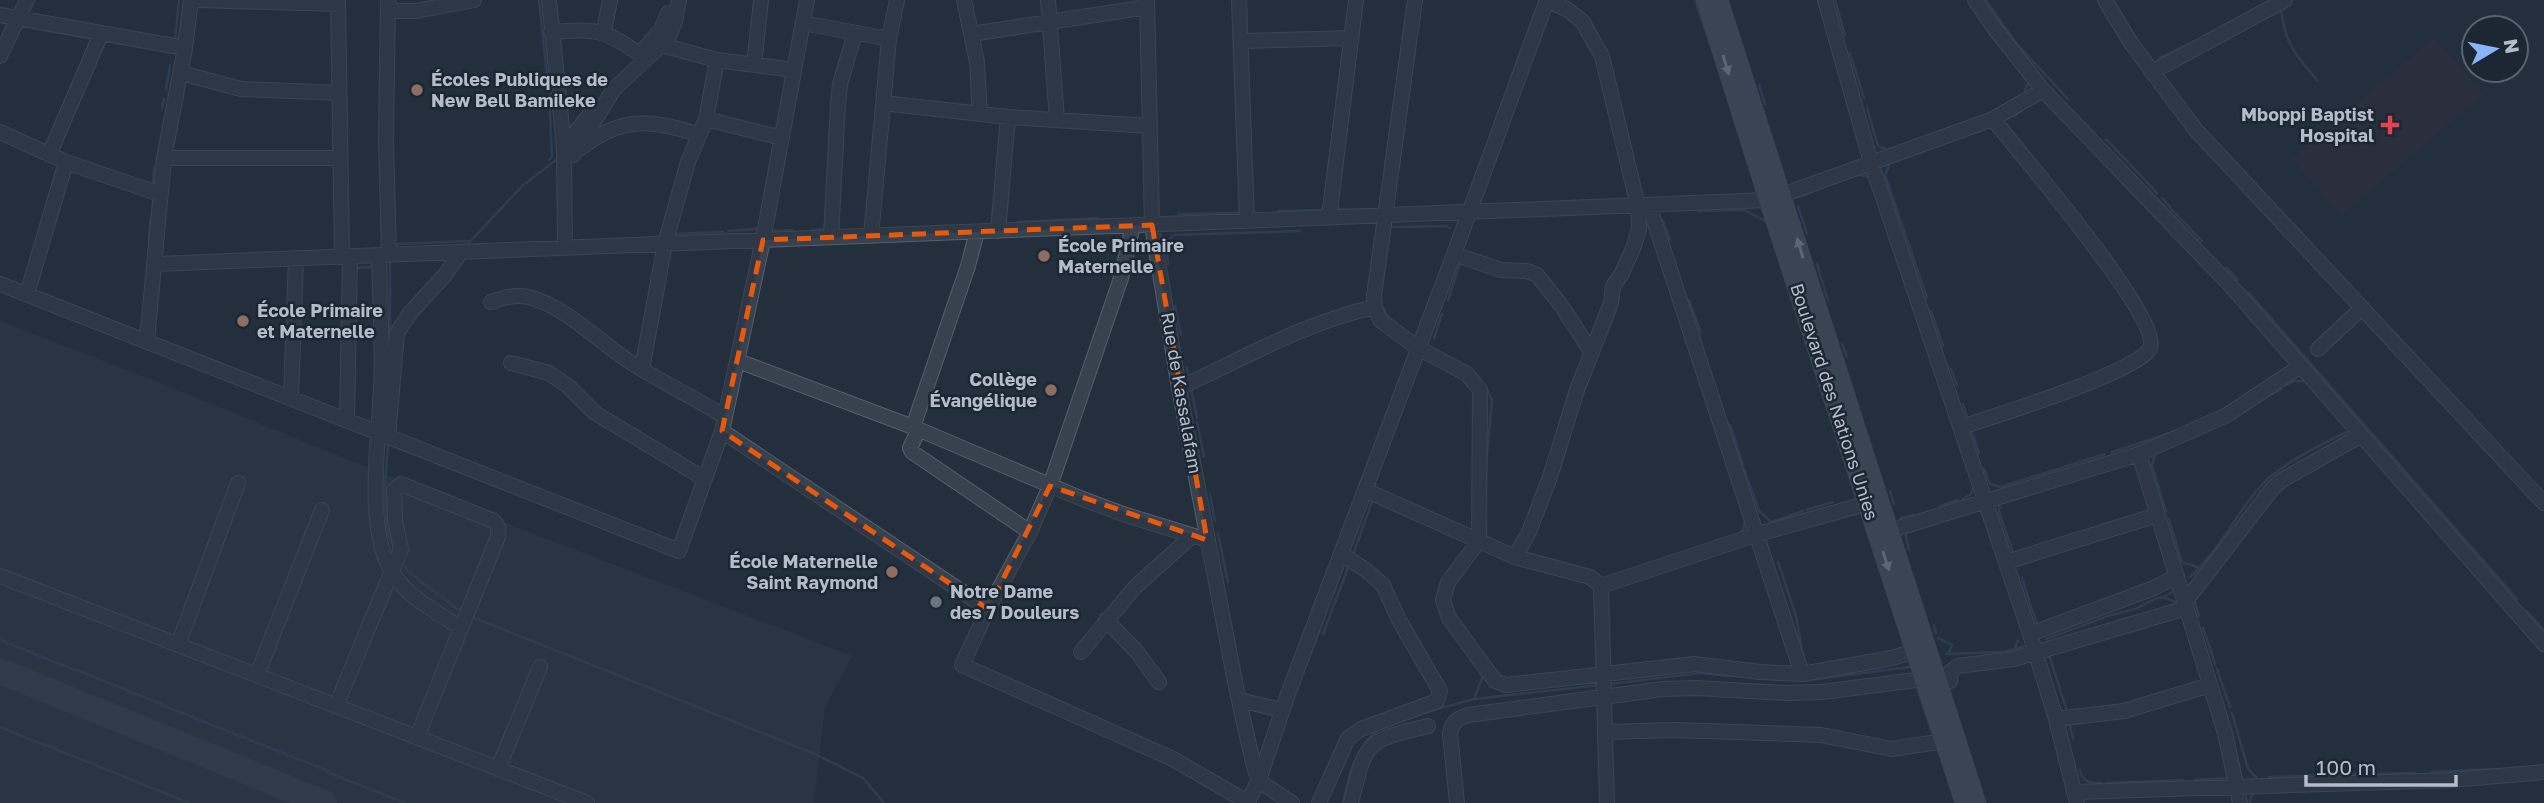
<svg xmlns="http://www.w3.org/2000/svg" width="2544" height="803" font-family="'Golos Text',sans-serif">
  <rect width="100%" height="100%" fill="#242f3e"/>
  <path fill="#32303f" d="M2434,38l50,56 -143,121 -49,-56z"/>
  <path fill="#323c4b" d="M0,321l150,58 327,133 375,144 -27,51 -11,96h-814z"/>
  <g fill="none" stroke-linecap="round" stroke-linejoin="round">
    <path stroke="#394c67" stroke-width="2.5" d="M539,0l9,85
      M1695,0l15,44
      M1835,0l10,35
      M1986,0l29,42 53,57
      M2281,7c3,36 14,47 36,73
      M1989,33l16,19
      M175,42l4,-42
      M1850,53l14,45
      M2160,58l29,-14
      M1515,68l20,-56
      M1759,85l6,19
      M166,90l4,-25
      M2025,90l4,-9
      M162,108l2,-9
      M1867,108l10,35 3,4 8,3
      M2014,116l8,-6
      M1490,136l13,-36
      M2106,139l51,54
      M549,160l3,-3 -3,-62
      M1890,163l-5,12 42,123
      M1859,175l7,1 5,4
      M153,185l1,-18
      M1800,197l14,-6
      M2162,198l8,9
      M1798,206l9,28
      M1335,209h9
      M2171,209l7,7
      M1278,211l45,-1
      M1698,211l46,-1 23,12
      M1179,214l64,-1
      M2180,218l22,23
      M1663,221l7,19
      M1018,222l80,-4
      M1390,227l56,-1 4,2
      M812,230l13,-1
      M728,231l30,-2
      M773,231l20,-1
      M674,234l49,-2
      M149,238l2,-20
      M395,244l74,-3
      M466,246l56,-60 38,-29
      M1168,264c-1,-10 -3,-23 6,-29l126,-4
      M1817,264l11,37
      M356,268l18,-1
      M2227,268l11,12
      M2248,292l269,307
      M1448,300l13,-39
      M1689,300l12,33
      M1175,306l6,29
      M1383,308l7,12
      M1931,311l12,35
      M390,334v-74
      M1434,338l8,-24
      M1842,344l5,13
      M1187,368l2,10
      M1951,369l6,16
      M2286,385l8,-4h10
      M1191,388l6,30
      M1486,388l6,12 -6,67
      M2263,399l18,-10
      M1963,404l5,16
      M1197,422l7,34
      M1730,425l13,40
      M1971,429l8,24
      M2194,437l13,-6
      M388,442c-1,34 -10,78 7,108
      M2112,452l58,-19
      M2156,452l-4,13 14,46
      M1744,469l15,42 12,11 32,-11
      M1984,469l6,15 10,3 105,-33
      M1890,491l4,13
      M1210,495l5,26
      M1962,499l9,-5 2,-7
      M2000,502l-1,10 15,43
      M1940,506l18,-6
      M1806,510l27,-8
      M1901,518l12,-3
      M2169,519l13,43 5,2
      M1905,532l4,18
      M1740,533l4,-5 1,-7
      M1218,534l10,48
      M1353,555l20,-56
      M402,561l6,11 55,41
      M1778,562l18,54 7,41
      M2189,564l10,4
      M2190,577c29,-26 45,-62 70,-90 18,-21 61,-43 87,-55
      M2022,578l10,32
      M2165,598l13,5
      M2194,599l5,17
      M2527,611l17,19
      M2033,612l4,11 3,2
      M472,617l343,137 48,24 21,25
      M1934,625l2,8
      M2203,628l12,36
      M1323,634l26,-69
      M1938,638l14,7 -3,8
      M2046,639l65,-24 24,-6 20,-10 9,-2 11,-7
      M0,640l77,31
      M2017,652l-3,-2 4,-10
      M1946,654l58,-2 21,-6
      M2049,655l18,56
      M2217,669l13,38
      M79,671l82,33
      M1802,681l107,-14
      M1610,684l91,-11 31,3
      M1916,685l18,54
      M1474,699l10,-26
      M162,705l166,66
      M1427,712l47,-13 126,-14
      M2232,713l16,56 8,8
      M2069,722l4,17
      M0,727l46,19
      M48,746l82,33
      M2080,770c3,13 10,13 22,13
      M2432,772l62,-3
      M329,773l76,30
      M2373,774l42,-1
      M2269,777l96,-3
      M132,780l57,23
      M2194,780l34,-2
      M2106,783l77,-3
      M1343,803c6,-28 12,-55 35,-73
      M2250,803l1,-6 4,-5"/>
    <path stroke="#3f4a5a" stroke-width="26" d="M0,671l324,132"/>
    <defs>
      <path id="minor" d="M199,0l139,4
        M338,0l4,256
        M388,0l-2,141 3,113
        M549,0l15,147 1,101
        M964,0l13,62 3,52
        M1048,0l9,120
        M1147,0l5,225 27,163 57,299 18,80 5,13 6,5 27,18
        M1239,0l8,221
        M1415,0l-41,296 1,11 5,13 38,28 49,26 13,16 -1,151 -31,41 -5,18 6,18 46,63 11,4 188,-21 66,8 42,2 90,-16 23,-7
        M1825,0l46,162 159,472 26,85 21,84
        M1975,0l17,25 51,65 187,195 314,359
        M2105,0l26,43 64,86 349,374
        M442,6l32,-6
        M388,11h28l26,-5v-6
        M0,15l185,33
        M803,23l86,16
        M551,32c46,-3 50,-4 89,22
        M604,32l6,-32
        M971,34l176,-27
        M1241,41l110,-3
        M661,45l56,15 77,10
        M642,51l19,-21 7,-17
        M0,56l27,-56
        M754,65l7,-65
        M2152,72l133,-72
        M181,73l60,16 98,4
        M883,103l125,14 142,9
        M706,119l76,19
        M0,132l66,30 94,32
        M564,147l25,-32
        M581,148c40,-32 72,-29 118,-13
        M49,155l52,-121
        M573,155l41,-66 54,-50 7,-18 4,-21
        M164,158h176
        M1649,205l153,469
        M1329,218l27,-218
        M1133,225l-12,53 -71,208 -20,46 -42,77 -26,56 211,94 76,44
        M998,231l10,-114
        M871,236l18,-197 8,-39
        M831,237l7,-132 2,-21 15,-51
        M1454,254l47,16 26,1 10,4 24,30 31,48
        M379,255c1,45 4,90 2,134 -2,50 -17,144 13,186 16,24 43,37 67,53
        M156,264l1612,-64 225,-81 50,-29
        M0,284l679,267 43,-120 41,-191 44,-240
        M27,294l39,-132
        M491,302c12,-4 24,-8 37,-5 37,9 68,42 99,63 31,21 66,36 98,57
        M147,341l17,-183 21,-110 6,-48
        M2318,349l44,-41
        M738,361l175,66 167,71 46,17 81,25
        M511,363l38,10 19,13 27,27 110,66
        M642,369l23,-125 23,-82 18,-43 11,-59
        M1179,388c63,-29 127,-66 196,-81
        M291,398l5,-140
        M347,420l3,-164
        M913,427l55,-161 9,-34
        M1961,427c28,-9 180,-56 189,-79 12,-30 -132,-197 -157,-229
        M919,429l-9,19 2,4 118,80
        M722,431l266,178
        M388,437l9,-104 13,-20 35,-38 16,-23
        M2139,454l86,279 15,70
        M1365,490l150,67 75,20 11,9 157,-52 118,-33
        M1882,533l257,-79 88,-39 72,-48
        M1515,557l14,-25 21,-55 27,-87 34,-87 2,-17 8,-11 13,-29 5,-17 -1,-23 -36,-150 -20,-35 -14,-11 -21,-10
        M2006,562l151,-47
        M0,576l587,227
        M1601,586l6,217
        M2185,602l87,-113 10,-9 78,-44
        M1106,620l31,32 22,30
        M2030,634l124,-46 23,-12
        M178,645l60,-162
        M1081,652l54,-65 57,-51
        M257,675l65,-165
        M1940,685l10,-4v-9l8,-6 56,-7 172,-51
        M1239,700l43,10
        M336,706l65,-157 -6,-29 -1,-30 7,-6 93,37 4,6v10l-81,200
        M2056,719l68,-8 86,-26
        M1605,732l69,-2 147,5 71,14 52,-8
        M498,769l42,-102
        M2075,792l376,-12 93,-8
        M1247,803l12,-23 29,-86 166,-440 93,-254
        M1319,803l29,-65 13,-9 76,-28 3,-10 -41,-71 -16,-35 -17,-15 -25,-16
        M1351,803c15,-63 15,-62 77,-77
        M1457,803l-7,-70c3,-12 7,-14 18,-18l195,-26 33,-1 90,5 36,-1 102,-13"/>
      <path id="major" d="M1705,0l63,200 196,603
        M1719,0l258,803"/>
    </defs>
    <use href="#minor" stroke="#565f6c" stroke-width="16"/>
    <use href="#major" stroke="#414a57" stroke-width="19"/>
    <use href="#minor" stroke="#38414e" stroke-width="14"/>
    <use href="#major" stroke="#56606e" stroke-width="18"/>
  </g>
  <defs><path id="oneway-solid" d="M-6-.8H1V-3.2L6.5 0L1 3.2V.8H-6Z" transform="scale(1.75)"/></defs>
  <g fill="#a1aab7">
    <use href="#oneway-solid" transform="translate(1726 65) rotate(73)"/>
    <use href="#oneway-solid" transform="translate(1800 248) rotate(-107)"/>
    <use href="#oneway-solid" transform="translate(1886 561) rotate(72)"/>
  </g>
  <path d="M0 0H2544V803H0ZM1152,225l55,315 -157,-54 -62,123 -266,-178 41,-191z" fill="#242f3e" fill-opacity=".55" fill-rule="evenodd"/>
  <path fill="none" stroke="#e8590c" stroke-width="5" stroke-dasharray="14 9" stroke-linejoin="round" d="M1152,225l55,315 -157,-54 -62,123 -266,-178 41,-191z"/>
  <g fill="#8d6e63" stroke="#1d2633" stroke-width="2.5">
    <circle cx="417" cy="90" r="7"/>
    <circle cx="1044" cy="256" r="7"/>
    <circle cx="243" cy="321" r="7"/>
    <circle cx="1051" cy="390" r="7"/>
    <circle cx="892" cy="572" r="7"/>
  </g>
  <path fill="#e0444e" stroke="#1d2633" stroke-width="2.5" d="M2386.5 114.5h7v7h7v7h-7v7h-7v-7h-7v-7h7z"/>
  <circle fill="#6b7280" stroke="#1d2633" stroke-width="2.5" cx="936" cy="602" r="7"/>
  <g text-anchor="middle" stroke-width="5" stroke-linejoin="round" paint-order="stroke">
    <g font-size="18" font-weight="bold" fill="#b4bcc9" stroke="#1d2633" text-anchor="start">
      <text x="431" y="86">Écoles Publiques de<tspan x="431" dy="21">New Bell Bamileke</tspan></text>
      <text x="2374" y="121" text-anchor="end">Mboppi Baptist<tspan x="2374" dy="21">Hospital</tspan></text>
      <text x="1058" y="252">École Primaire<tspan x="1058" dy="21">Maternelle</tspan></text>
      <text x="257" y="317">École Primaire<tspan x="257" dy="21">et Maternelle</tspan></text>
      <text x="1037" y="386" text-anchor="end">Collège<tspan x="1037" dy="21">Évangélique</tspan></text>
      <text x="878" y="568" text-anchor="end">École Maternelle<tspan x="878" dy="21">Saint Raymond</tspan></text>
      <text x="950" y="598">Notre Dame<tspan x="950" dy="21">des 7 Douleurs</tspan></text>
    </g>
    <g font-size="18" fill="#b4bcc9" stroke="#1d2633">
      <text transform="translate(1181 393) rotate(80)" y="6">Rue de Kassalafam</text>
      <text transform="translate(1834 402) rotate(72)" y="6">Boulevard des Nations Unies</text>
    </g>
  </g>
  <g transform="translate(2495 49) rotate(80)"><circle r="33" fill="#1d2633" stroke="#59626f" stroke-width="2"/>
  <path d="M0-5L12 26L0 18L-12 26Z" fill="#8ab4f8"/>
  <text y="-10" font-size="19" font-weight="bold" text-anchor="middle" fill="#b4bcc9">N</text>
  </g>
  <path d="M2306 775v10h150v-10" fill="none" stroke="#b4bcc9" stroke-width="3.5"/>
  <text x="2316" y="775" font-size="21" fill="#b4bcc9" stroke="#1d2633" stroke-width="5" paint-order="stroke">100 m</text>
</svg>
